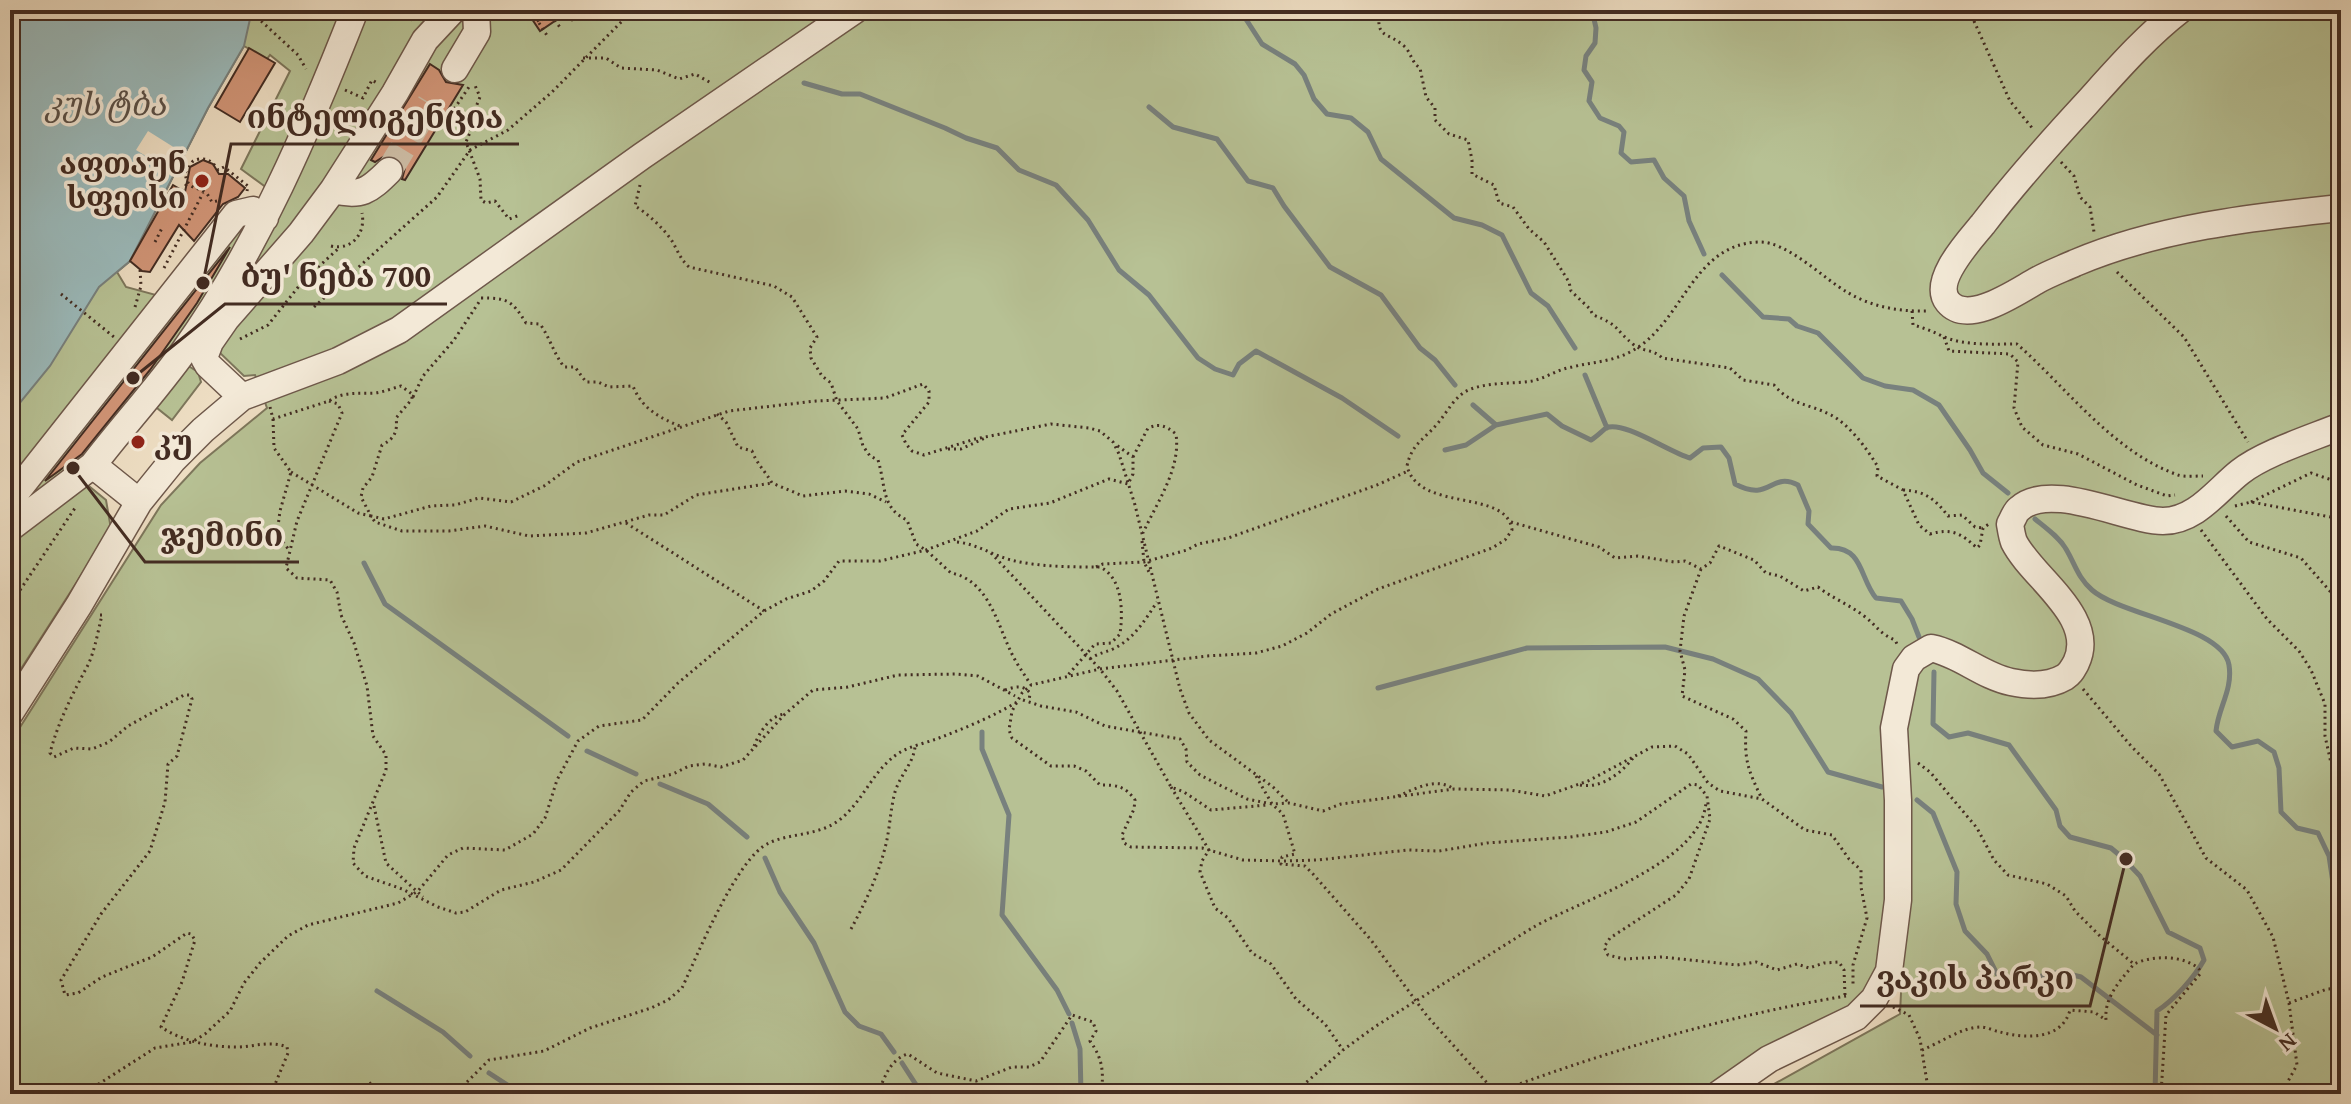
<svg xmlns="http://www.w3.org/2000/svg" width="2351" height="1104" font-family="'Gentium Book Plus','Noto Serif Georgian',serif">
  <rect width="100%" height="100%" fill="#edddc2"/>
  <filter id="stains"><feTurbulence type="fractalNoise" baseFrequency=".0025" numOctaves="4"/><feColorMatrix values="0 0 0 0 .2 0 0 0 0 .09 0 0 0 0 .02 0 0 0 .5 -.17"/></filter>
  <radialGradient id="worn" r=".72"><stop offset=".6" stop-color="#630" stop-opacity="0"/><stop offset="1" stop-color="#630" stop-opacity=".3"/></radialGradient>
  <path fill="#b7c194" stroke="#7d765b" stroke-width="2" fill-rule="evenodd" d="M10,10h2331v1084h-585l144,-80 2,-42 -58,39 -103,83h-1731v-351l151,-238 39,-42 67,-55 -12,-33 -11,1 -26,-25 -6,-31 -128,162 22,18 5,29 -101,157zM244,46l23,13 3,-4 20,16 -49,98 26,19 -7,14 -97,95 -37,-10 -9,-15 13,-11 78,-153z
    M184,367h6l8,5 3,10 -29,38 -20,-16z"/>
  <path fill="#9bbabb" stroke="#78817e" stroke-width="2" d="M10,10h242l-8,36 -36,62 -78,153 -31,26 -49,79 -40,49z"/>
  <path fill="#edddc2" d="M148,131l27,17 -4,7 10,5 -3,6 -10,-6 -4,7 -28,-17z"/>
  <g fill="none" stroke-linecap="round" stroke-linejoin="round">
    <path stroke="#78817e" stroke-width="5" d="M1240,10l22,34 33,20 9,11 10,24 13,15 24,4 17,14 13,27 73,59 28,7 20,10 29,58 17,13 27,42
      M1592,10l4,18 -1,15 -9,13 -2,14 8,12 -3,19 11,17 19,8 5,6 -3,21 10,9 23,-2 10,18 20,18 5,25 15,33
      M804,83l38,11h18l85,34 21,10 31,10 22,22 37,15 32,35 31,50 30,25 49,63 17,11 18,6 6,-11 17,-13 86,47 56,38
      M1149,107l24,20 44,12 31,42 25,7 11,18 46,61 51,28 39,53 15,12 20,25
      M1722,275l41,42 26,2 8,7 21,7 45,45 22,8 28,4 26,15 31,45 13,23 25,20
      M1585,375l22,53
      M1473,405l23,20
      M1445,450l21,-5 30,-20 51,-11 15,12 29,14c5,-3 11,-9 15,-12 17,-8 63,24 84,30l13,-10 18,-1 8,11 6,26c36,19 35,-13 63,1l11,26 -1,13 23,24c32,-1 29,31 45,50l25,3 11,18 7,18
      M2035,519c11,9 24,18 31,30 9,15 12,29 26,41 28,25 131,37 137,75 4,25 -11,43 -13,66l16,16 26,-6 16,11 5,16 2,44 16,16 21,5 11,23 4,27 8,7
      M364,563l21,41 183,132
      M1934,672l-1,52 16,13 19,-4 41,12 47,65 4,16 10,11 41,11 12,10 17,18 28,56 32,16 4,12c-10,18 -30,40 -47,51l-2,83
      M1378,688l149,-40 138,-1 48,12 45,20 33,34 37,59 54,15
      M982,732v17l27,66 -7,100 55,75 12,24
      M587,751l49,23
      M660,784l48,20 39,33
      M1917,800l16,13 24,59 -1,32 9,27 22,23 11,22 30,3 33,-7 20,5 76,58
      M765,858l15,34 34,51 31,69 14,14 22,8 13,18
      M377,991l66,41 27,24
      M1072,1023l8,26 1,45
      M902,1063l20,31
      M489,1073l32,21"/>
  </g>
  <path fill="#d09476" stroke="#432c22" stroke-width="2" d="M526,10h45l-31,21z
    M249,48l26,15 -35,59 -25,-15z
    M430,64l9,6 7,12 17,3 -58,95 -3,-1 3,-11 -5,-9 -14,-4 -11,7 -4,-2z
    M203,160l10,4 6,10h9l17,14 -7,9 -15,7 -29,37 -15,-16 -29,47 -8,-1 -12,-10 43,-76 12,7 5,-25z
    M230,247l-33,56 -47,67 -68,84 -37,27z"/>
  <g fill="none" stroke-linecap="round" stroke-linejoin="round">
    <path stroke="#cbbaa2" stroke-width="26" stroke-dasharray="26 13" stroke-linecap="butt" d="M389,171l41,-68"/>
    <defs>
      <path id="minor" d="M2180,10c-35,27 -65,62 -94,94 -36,39 -71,78 -103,120 -13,16 -52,57 -35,78 20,24 68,-10 88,-21 12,-7 26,-12 39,-18 82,-35 177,-46 266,-55
        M455,69l22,-37 -1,-22
        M333,190c28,7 36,1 56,-19
        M242,397l-34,-32 -4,-7 6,-16 16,-23 75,-86 32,-43 62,-97 30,-53 28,-30
        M93,465c29,-38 63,-75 91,-114 74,-103 125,-224 171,-341
        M20,520l-7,-14 1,-11 222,-281 17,-4 12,8
        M10,528l83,-63 46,37
        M10,713l69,-108 60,-103 34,-42 30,-30 39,-33 96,-36 61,-31 243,-174 213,-146
        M1719,1094l50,-35 87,-42 18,-18 7,-13 8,-15 9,-71v-100l-4,-72 12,-59 8,-11 17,-10c29,6 51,28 80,34 18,4 37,5 54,-5 6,-4 7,-7 11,-14 22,-46 -44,-85 -62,-121 -2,-5 -3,-12 -4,-18 3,-5 5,-12 9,-15 31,-29 109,12 144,12 33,0 54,-31 77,-49 24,-19 72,-34 101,-46"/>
    </defs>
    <use href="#minor" stroke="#6e584a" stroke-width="29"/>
    <path stroke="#432c22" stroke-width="3" stroke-dasharray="2 4" stroke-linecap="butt" d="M263,10l-3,10 38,35 8,14
      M407,10l5,11
      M531,10l8,12 12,-8 10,15
      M567,10l6,11
      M1380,10c-5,29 7,21 24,36 7,6 7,16 16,22l6,29 9,11v12l14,14 19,6 4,20v14l22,11 5,18 14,4 16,22 15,13 25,40 2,9 19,18 3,6c27,10 22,15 41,30 9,7 20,4 28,13l68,10 13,12 31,5c18,21 34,18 57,30 19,10 36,34 47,52l-1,9 26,14 16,35 11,9c21,-6 31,-1 47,14l3,-3 3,-17 6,-4
      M1969,10l41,91 23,28
      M539,23l9,14
      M583,58h23l15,10 36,2 22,9 16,-5 16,9
      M345,90l18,8 9,-18 5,3
      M446,113l4,2 19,-28
      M450,115l21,15 -5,12 14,37 1,21 5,3 9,-2 14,18 11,-4
      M468,127l12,-30 -6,-14
      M2061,162l13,14 6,21 10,10 4,25
      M179,164l8,4
      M640,185l-5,21c13,8 25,19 35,32 7,10 9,20 19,29l85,19 18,11 25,40 -7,11 1,10 11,18 9,7 6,18 21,28 5,17 7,10 8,4c8,26 3,48 29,60l9,24 10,6 25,23c37,7 46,50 60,79 5,11 13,22 20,33
      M182,191l6,-9
      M217,201l-5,1c-2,-3 -4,-8 -7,-10 -11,-6 -17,-2 -20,-19l8,-12c11,-5 19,-1 25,9l6,-3 24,19 -1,5
      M155,242l8,-16
      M331,246c21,5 35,-13 31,-33
      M164,268l39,-75
      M2117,272l67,65 64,105
      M61,294l53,43
      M481,298c26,0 31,2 45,25l14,1c10,14 13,28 24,43h11l11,15h12l11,5 24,-1c9,23 27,32 49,41
      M135,307l6,-21 -1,-17
      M314,307l123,-110 33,-47 38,-20 44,-38 81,-82
      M1912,311l1,14c12,3 21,7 31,12 22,9 51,7 73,7 50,44 96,108 161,131 7,2 17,1 25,1
      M1944,337l5,14 61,3 8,8 -4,46 8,19 21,18 35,9 59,31 30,11 8,-1
      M240,339l28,-14 35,-44 36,-33
      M413,397l10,-21 31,-36 25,-38
      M329,401l9,3 4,9 -45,108 -11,47 11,10 33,2 7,12 4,23 13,28 13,43 6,50 13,19v15l-32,78 -1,15 12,13 37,13 36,18 18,6 9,-1 36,-22 33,-8 27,-12 58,-59 12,-19 13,-11 29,-7 16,-8 16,-2 16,3 22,-7 42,-46 28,-24 35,-3 50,-12 58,-1 22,2 37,20
      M270,407l3,12 56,-18c14,-10 30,-7 46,-8 9,-1 18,-5 26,-7l11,8v5l-16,19c2,14 -2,21 -14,27l-10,32 -9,11 -2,9 10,19 13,3 47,-13 24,-1 24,-7 32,4 33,-16 33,-24 152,-51 87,-10 69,-3 38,-14 6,7v11l-27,33 4,9 6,7 12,4 51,-16 76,-15 38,4 11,3 13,11 6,12 16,51 45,184 9,24 20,27 64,47 16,16
      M717,414l9,8 12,25 14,4c5,13 13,20 20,32l31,13 42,-5 24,3 17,8
      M273,419l1,29 17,24 -11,39 -3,23 12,16
      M948,449h13l24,-11
      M1133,457l15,-29c12,-5 18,-2 28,6 5,35 -19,68 -33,99
      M291,472l67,41 13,3 4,6 27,9h47l36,-5 44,10 57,-3 63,-18h15l32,-20 76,-12
      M1903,490c22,1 32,9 45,26l14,-1 13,12 8,1
      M2251,502l60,-29 30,10
      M2235,506l16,-4 90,17
      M2226,516l23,26 52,16 40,46
      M1511,522l88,25 16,11 23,-2 36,6 11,-1 16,8 9,-6 9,-17 35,14 12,13 14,3 24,15 14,-4c14,11 32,18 46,29 12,9 16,18 31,24l3,6
      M626,523l138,88
      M2201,530l66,89 32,32 12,19 14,34v32l6,27 10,22
      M1142,541l2,21 5,10
      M957,542c20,2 35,13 54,18 28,7 61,7 89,7 23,11 23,45 20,67l-9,9 -16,1 -27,31
      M991,553l109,116 17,22 54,96 13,5 27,18 56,-5
      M1096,567l7,-3 41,-2 43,-12 11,-6 30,-6 149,-53 31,-14
      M1701,569l-17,47 -4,35 5,19 -3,26 51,23 13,12c-2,30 3,41 16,68
      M10,605l65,-97
      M100,615h2c-4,16 -7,35 -14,50 -15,28 -30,57 -38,88l4,4 20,-9 18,1 17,-7 19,-16 56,-31h6l2,4 -15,57 -9,8 -3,38 -15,49 -49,63 -40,66 4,15 13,-2 24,-16 50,-20 35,-24 4,1 4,6 -13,42 -21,45c21,14 49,20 75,20 18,0 34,-7 51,0l1,6 -17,41
      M1090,659c8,-6 14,-6 23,-10 21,-10 32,-29 44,-47
      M2083,689l48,57 28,28 47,84 41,32 26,47 16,66 8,62 -16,29
      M1005,690c9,-3 18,-6 25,3l-1,8
      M1023,700l18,6 35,6 29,14 75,13 6,10 1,13 13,13 47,24 25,5 17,-1 34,8 18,-7 113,-15 56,1 35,6 43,-15 64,-34 23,-1 13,8 20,29 12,8 42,8 43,31 27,5 17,24 12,11v17l6,31 -14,47v22
      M754,746c5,-13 16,-31 31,-32
      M1918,763l12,9 47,56 17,32 14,15 39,9 19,12 9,15 25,25 34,28c19,-9 50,-9 65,5l1,5 -34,41 -5,79
      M2331,763l10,-3
      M1256,776l16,28 11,10 12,40 -13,3 -1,7 24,2 8,8 58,66 56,76 70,78
      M1580,785c22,4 41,-12 54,-28
      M1171,787l38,63 -7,11 -2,11 15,36 13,10 24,35 19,11 25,35 29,25 18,26
      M1398,796c19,-8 38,-19 56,-7
      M374,806l12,57 37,34
      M851,929c14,-26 27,-53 34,-81 5,-18 5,-38 10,-56 5,-17 18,-28 20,-45
      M1845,995l-1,-25 -5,-8 -15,1 -15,5 -12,-4 -20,6 -21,-8 -19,3 -75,-8 -38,2 -16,-4 -4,-8 6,-9 66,-43 13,-16 21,-60 -3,-23 -9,-11 -7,-1 -55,38 -30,10 -36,5 -83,6 -48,8 -31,-1 -90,10 -35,1 -40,-1 -41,-12 -71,-1 -7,-4 -2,-8 12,-26 1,-9c-10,-14 -18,-15 -35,-15l-14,-14 -12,-5h-23l-39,-28 -3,-8 3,-19 10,-18 9,-8 69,-16 107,-13 49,-3 26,-7 25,-13 24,-19 47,-25 114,-41 13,-8 7,-10c-5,-42 -93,-17 -105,-64 5,-23 17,-26 31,-43 10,-12 18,-29 33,-34 19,-7 42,-5 61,-8 14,-3 26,-12 40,-14 20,-5 39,-5 58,-15 53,-27 61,-108 129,-110 28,-1 65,37 88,50 24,15 54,20 82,19
      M2289,1003l38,-14 14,-1
      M1893,1007l16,8 11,24 9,55
      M1922,1050c18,-7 40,-23 59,-23 6,0 13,4 19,5 26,7 62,8 70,-22l24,2 12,8c-2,-23 14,-39 28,-56
      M83,1094l72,-46 37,-6 13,-8 25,-23 14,-28 16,-20 28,-27 20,-11 90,-22 20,-12 30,-36 15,-7 42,2 28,-16 12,-16 12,-38 21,-39 21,-15 43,-6 36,-37 86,-72 22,-12 25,-8 13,-10 15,-20h41l46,-11 51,-19 32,-22 41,-6 59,-24 19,5 5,-10v-17l-18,-13
      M348,1094l25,-12 3,12
      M467,1094v-12l22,-22 55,-9 46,-23 61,-20 17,-8 14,-12c16,-34 55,-131 87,-145 21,-10 48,-7 69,-22 25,-18 34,-51 61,-68 11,-7 27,-10 40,-15 26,-10 53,-21 78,-36
      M878,1094c6,-16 12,-35 30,-40l29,19 39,8 36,-14h17l11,-5 32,-47 21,7 3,9 -6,10c13,18 14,32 11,53
      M1293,1094l50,-44 33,-24 156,-98c46,-27 172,-65 174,-127
      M1492,1094c115,-43 233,-78 354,-98"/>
    <use href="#minor" stroke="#f3e9d7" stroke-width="26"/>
  </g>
  <g fill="#8f2418" stroke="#f3e9d7" stroke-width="3">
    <circle cx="202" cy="181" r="8"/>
    <circle cx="138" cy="442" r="8"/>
  </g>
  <g text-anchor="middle" stroke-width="7" stroke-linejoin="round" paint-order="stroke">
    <g font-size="30" font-weight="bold" fill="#432c22" stroke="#f3e9d7" text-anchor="end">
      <text x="186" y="174">აფთაუნ<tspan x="186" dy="34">სფეისი</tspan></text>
      <text x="154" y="452" text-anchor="start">კუ</text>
    </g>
    <g font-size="32" font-style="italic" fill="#595048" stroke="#f3e9d7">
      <text x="105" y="115">კუს ტბა</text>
    </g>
  </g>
  <path fill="none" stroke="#432c22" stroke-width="3" d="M203 283L231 144H519M133 378L225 304H447M73 468L145 562H299M2126 859L2090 1006H1860"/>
  <g fill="#432c22" stroke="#f3e9d7" stroke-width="3">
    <circle cx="203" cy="283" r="8"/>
    <circle cx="133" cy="378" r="8"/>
    <circle cx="73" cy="468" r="8"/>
    <circle cx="2126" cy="859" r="8"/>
  </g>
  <g font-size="32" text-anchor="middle" font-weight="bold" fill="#432c22" stroke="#f3e9d7" stroke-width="7" stroke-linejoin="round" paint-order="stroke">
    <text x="375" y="128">ინტელიგენცია</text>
    <text x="336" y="287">ბუ' ნება 700</text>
    <text x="222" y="546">ჯემინი</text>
    <text x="1975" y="989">ვაკის პარკი</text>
  </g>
  <rect width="2351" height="1104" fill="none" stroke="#edddc2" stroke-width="40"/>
  <rect x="12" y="12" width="2327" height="1080" fill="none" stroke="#432c22" stroke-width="4"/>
  <rect x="20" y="20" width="2311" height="1064" fill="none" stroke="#432c22" stroke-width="2"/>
  <g transform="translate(2275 1028) rotate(139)" stroke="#f3e9d7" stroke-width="6" paint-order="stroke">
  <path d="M0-6L14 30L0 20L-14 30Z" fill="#432c22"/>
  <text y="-12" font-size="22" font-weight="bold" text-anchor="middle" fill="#432c22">N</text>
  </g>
  <rect width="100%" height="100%" filter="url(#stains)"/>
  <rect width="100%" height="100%" fill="url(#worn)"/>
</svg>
